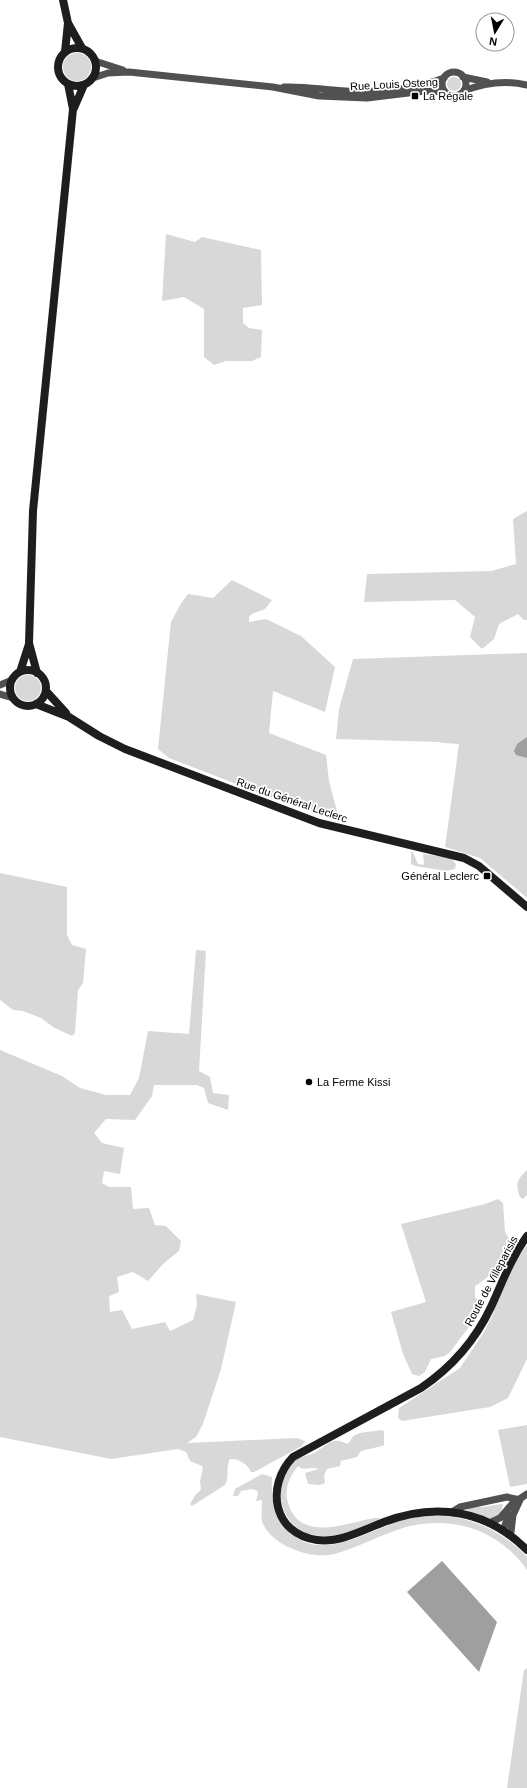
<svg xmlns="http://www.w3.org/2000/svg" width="527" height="1788" font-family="Arial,sans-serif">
  <rect width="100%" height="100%" fill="#fff"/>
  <path fill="#d8d8d8" d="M63 67a14 14 0 1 1 28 0a14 14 0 1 1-28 0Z
    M447 84a7 7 0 1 1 14 0a7 7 0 1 1-14 0Z
    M166,234l29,8 7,-5 59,13 1,55 -19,3v15l6,5 13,2 -1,27 -9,4h-26l-12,4 -10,-8v-48l-20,-12 -22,4z
    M527,511v109h-3l-6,-6 -19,10 -5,15 -12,10 -12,-12 5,-20 -20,-17 -91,2 3,-28 124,-3 25,-7 -3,-45z
    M232,580l40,20 -7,9 -13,5 -3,3v5l17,-3 35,17 34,31 -10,45 -52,-21 -4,42 57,22 3,26 10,38 -61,-19 -109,-42 -11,-9 13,-127 9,-17 8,-11 25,4z
    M527,653v245l-47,-40 -35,-11 14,-103 -16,-1 -4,-1 -103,-3 3,-30 14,-50z
    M15 688a13 13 0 1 1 26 0a13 13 0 1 1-26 0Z
    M411,852h2l5,12 5,1 1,-2 -1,-9 28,4 5,6 -1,5 -9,2 -31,-5 -4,-2z
    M0,873l67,14v48l5,10 14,4 -3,34 -5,7 -3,43 -3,3 -19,-9 -12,-9 -18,-7 -10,-1 -13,-10z
    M196,950l10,1 -7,120 11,6 3,16 16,2 -1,15 -20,-7 -4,-15 -7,-3h-43l-2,11 -17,24 -29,-1 -12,14 8,10 22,5 -4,26 -16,-3 -2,12 7,4h22l2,22 16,-1 6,17 11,1 15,15 -2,10 -15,12 -16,18 -15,-9 -16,5 2,15 -10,4 1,16 12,-2 10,19 33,-7 5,9 23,-11 4,-15 -1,-11 40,8 -15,67 -18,55 -7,13 -9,6 110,-5 8,3 -3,5 -48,26h-3c-3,-8 -13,-14 -21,-13 -5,8 0,18 -5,26l-33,21 -2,-2 6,-10 3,-2 2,-3 -1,-8 3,-13 -1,-2 -12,-5 -4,-9 -8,-3 -67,10 -111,-22v-387l62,26 18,12 26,7h24l9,-17 9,-47 41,3z
    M527,1170v25l-4,4 -3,-2c-5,-14 -3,-17 7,-27z
    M498,1199l5,4 2,29 4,7c-10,21 -13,35 -34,47v12l10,3 -7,14 -28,37 -5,4 -14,3 -6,13 -6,4 -7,-2 -9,-20 -12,-42 35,-10 -25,-78 84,-20z
    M527,1245v114l-19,39 -18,9 -88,14 -4,-3 1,-10 61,-40 24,-36 10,-20 2,-14 15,-37 10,-8z
    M527,1425v59l-17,3 -12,-57z
    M381,1430l3,1v14l-2,1 -21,5 -4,6 -16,4 -1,5 -13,3 -3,6 1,8 -5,2 -12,-1 -3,-11 14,-4c-7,-3 -15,3 -21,-3 -9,11 -14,23 -10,37 12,40 58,20 86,15h6l-1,2c-18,7 -38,18 -58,16 -38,-2 -52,-45 -29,-72 7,-9 16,-7 24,-12 12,-7 16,-16 31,-8 4,-2 4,-7 8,-9 8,-4 18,-3 26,-5z
    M262,1474l10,3c-1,22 1,41 19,57 39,32 89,-14 130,-18 41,-4 78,12 106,41v13c-28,-40 -74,-55 -121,-43 -24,7 -47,20 -71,27 -23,6 -65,-8 -73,-33 -1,-6 0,-15 0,-21l-6,1 2,-7 -1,-3 -5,-2 -11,2 -3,5h-5l2,-7z
    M501,1504l2,1c-2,8 -5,13 -14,13l-23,-8 2,-3h15z
    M527,1668v120h-20l17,-118z"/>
  <path fill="#9f9f9f" d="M527,737v21l-11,-3 -2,-4 3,-7z
    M442,1561l55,61 -18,50 -72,-80z"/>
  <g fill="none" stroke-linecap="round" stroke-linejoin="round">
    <path stroke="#515151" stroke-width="7" d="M95,61l28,9
      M442 84a12 12 0 1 1 24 0a12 12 0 1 1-24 0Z
      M463,77l24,5
      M93,78l15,-5 21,-1 144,15 46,9 48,2 58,-7 20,1
      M284,87c20,-1 41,3 62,4 30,2 70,-2 98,-13
      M464,91c20,-8 41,-11 63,-6
      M0,685l12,-5
      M0,694l13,4
      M452,1512l8,-5 47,-10 13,3
      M489,1523l11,-5 12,-14 15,-10
      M503,1531l5,-15 -1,-5
      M509,1535l2,-3 2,-17 7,-15"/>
    <path stroke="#1e1e1e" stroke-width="8" d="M63,0l5,23 14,25
      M58 67a19 19 0 1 1 38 0a19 19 0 1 1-38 0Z
      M65,52l3,-29
      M74,108l10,-23
      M10 688a18 18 0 1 1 36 0a18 18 0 1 1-36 0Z
      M20,672l9,-28
      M37,673l-8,-30 4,-132 40,-402 -5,-25
      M46,691l20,22
      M36,704l33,13 30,19 26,13 194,74 145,35 15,8 48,41
      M527,1236c-16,22 -25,47 -36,71 -16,34 -39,60 -70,81l-128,69c-28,29 -20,77 24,83 23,3 46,-10 67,-18 52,-20 103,-12 143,28"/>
  </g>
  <g fill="#000" stroke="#fff" stroke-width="1.5">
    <rect x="411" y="92" width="8" height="8" rx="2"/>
    <rect x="483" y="872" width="8" height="8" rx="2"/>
    <circle cx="309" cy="1082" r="4"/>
  </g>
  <g text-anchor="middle" stroke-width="3.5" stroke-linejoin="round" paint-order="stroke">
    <g font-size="11" fill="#000" stroke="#fff">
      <text transform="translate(394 84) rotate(-3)" y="4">Rue Louis Osteng</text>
      <text transform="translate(292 800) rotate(19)" y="4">Rue du Général Leclerc</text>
      <text transform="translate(491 1281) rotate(-62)" y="4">Route de Villeparisis</text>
    </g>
    <g font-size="11" fill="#000" stroke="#fff" text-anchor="start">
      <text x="423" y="100">La Régale</text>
      <text x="479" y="880" text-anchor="end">Général Leclerc</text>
      <text x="317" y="1086">La Ferme Kissi</text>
    </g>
  </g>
  <g transform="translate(495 32) rotate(190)"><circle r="19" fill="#ffffff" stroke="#999999"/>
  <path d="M0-3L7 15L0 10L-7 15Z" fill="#000000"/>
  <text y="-6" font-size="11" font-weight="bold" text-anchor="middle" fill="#000000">N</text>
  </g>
</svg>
